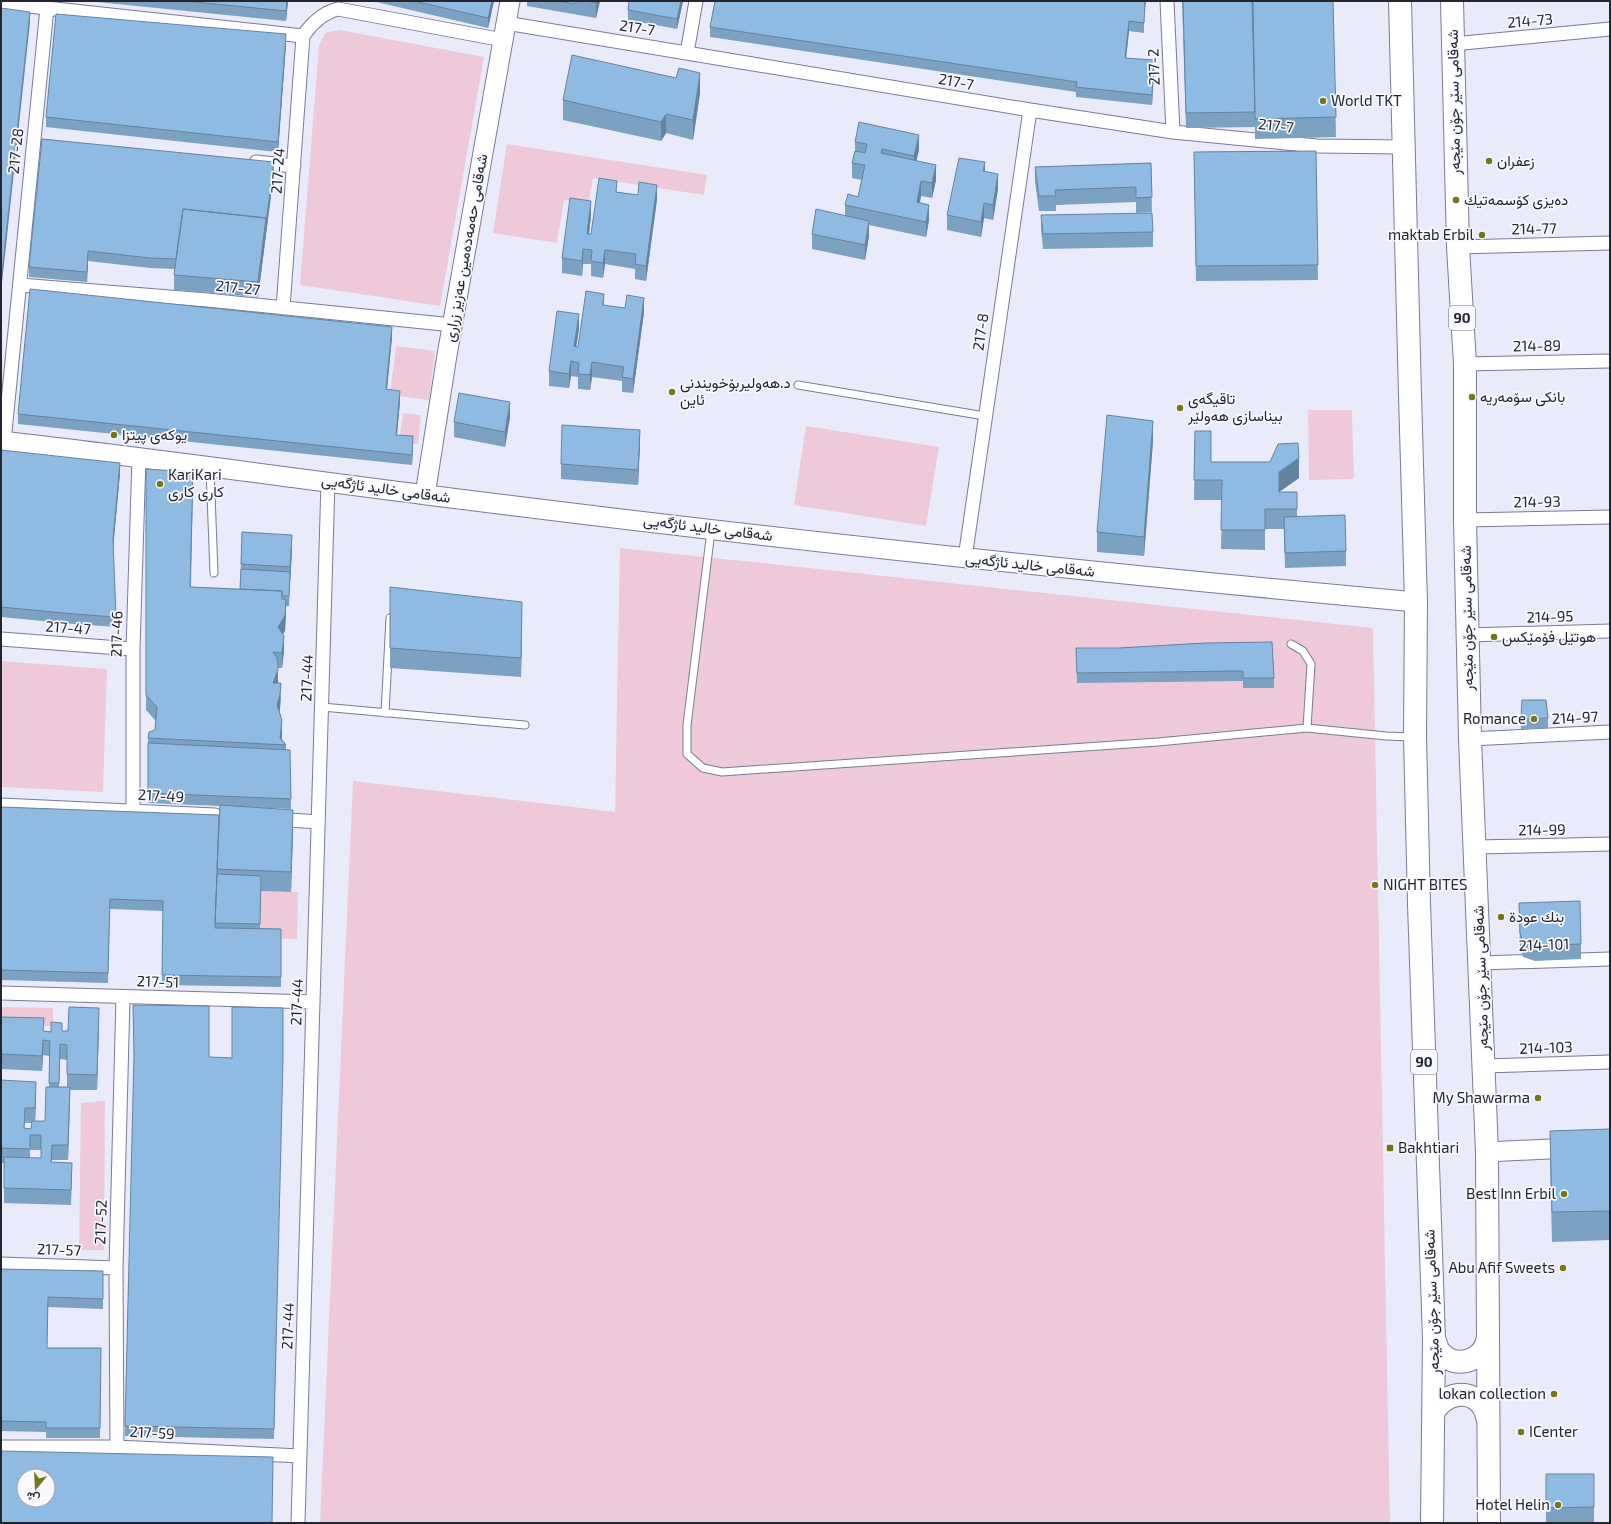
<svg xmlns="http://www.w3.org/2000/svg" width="1611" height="1524" font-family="'Exo 2',Vazirmatn,sans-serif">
  <rect width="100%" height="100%" fill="#e9ebfb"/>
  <path fill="#efc9da" d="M340,30l144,27 -44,249 -140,-21 19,-239 6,-13z
    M507,144l200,31 -3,20 -111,-17 -4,26 -25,-4 -7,43 -64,-10z
    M396,346l39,5 -6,49 -39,-5z
    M1308,410h44l2,69 -45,1z
    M403,413l18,2 -3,29 -19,-2z
    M806,426l133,21 -13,79 -132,-21z
    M620,548l753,80 17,895h-1070l33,-742 262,31z
    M1,661l106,8 -4,123 -102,-5z
    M261,891l37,1 -1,47 -37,-1z
    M1,1007l52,1v18l-52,-1z
    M105,1101l-1,149h-25l2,-147z"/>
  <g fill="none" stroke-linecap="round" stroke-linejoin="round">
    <defs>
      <path id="lane" d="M798,385l187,31
        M210,468l4,105
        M711,531l-24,194v29l16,14 19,4 436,-30 149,-14 79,8 26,1
        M1291,644l12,7 8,13 -4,64
        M322,707l203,18
        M385,713l5,-95"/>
      <path id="street" d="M1167,1l6,131
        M1,3l302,33
        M506,23l524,87 143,22 144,14 87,1
        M303,36c9,-13 19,-23 35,-27l165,31
        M1453,44l157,-15
        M687,53l9,-52
        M256,162l38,4
        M1458,247l152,-4
        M20,285l187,15 246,25
        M283,308l20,-272
        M1465,364l145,-3
        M4,442l43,-434
        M1465,520l145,-3
        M965,558l65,-448
        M1468,635l142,-4
        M1,639l132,10
        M1470,739l140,-7
        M1,805l214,10
        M133,810v-161l6,-192
        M276,819l42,3
        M1476,847l134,-3
        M1480,963l130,-4
        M1,993l312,9
        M1484,1066l126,-4
        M1,1264l115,4
        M1,1447h116l183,9
        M117,1447l-1,-179 7,-271
        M298,1523l30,-1042"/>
      <path id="secondary" d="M1,441c142,16 284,36 426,54 329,42 659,77 989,107
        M425,495l22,-140 63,-354
        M1487,1152l123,-6"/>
      <path id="highway" d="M1400,1l10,394 6,207 -1,135 4,167 15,435 -2,184
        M1452,1l6,246 7,117v156l5,219 17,413 2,371
        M1434,1339c2,4 3,9 5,12 16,20 46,10 49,-14
        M1434,1411c17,-25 49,-21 54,10"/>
    </defs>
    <use href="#lane" stroke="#787b93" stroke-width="9"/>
    <use href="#street" stroke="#787b93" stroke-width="15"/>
    <use href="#secondary" stroke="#787b93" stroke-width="21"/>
    <use href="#highway" stroke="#787b93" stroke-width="24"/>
    <use href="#lane" stroke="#fff" stroke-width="7"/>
    <use href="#street" stroke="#fff" stroke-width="13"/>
    <use href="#secondary" stroke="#fff" stroke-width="19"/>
    <use href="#highway" stroke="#fff" stroke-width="22"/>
  </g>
  <path fill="#7ba1c3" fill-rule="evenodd" d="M87,1h201l-2,20z
    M372,1h122l-6,27z
    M527,1h73l-4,17 -69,-12z
    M629,1h54l-6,28 -49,-9v-10z
    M715,1h431l-2,13v19l-15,-2 -3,27 28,12 -2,35 -76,-8v-5l-366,-55v-10z
    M1182,1h151l3,136 -81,2v-13v1l-69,1z
    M286,44l-8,108 -232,-25v-10z
    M700,93l-7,47 -27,-7 -5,8 -98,-21v-20z
    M855,142l64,8 -3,10 20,20 -4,18 -11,-2 -1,7 9,17 -3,17 -57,-12v11l-4,24 -53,-11v-15l33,-19v-10l13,-8 4,-17 -10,-2v-15l3,-12z
    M1316,151l2,129 -122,1 -2,-129z
    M1151,163l1,49 -16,1v-11l-80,3v6h-17l-4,-29v-15z
    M274,172l-16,125 -84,-7v-15l1,-6 -25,-1 -62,-7 -1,21 -58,-5v-10z
    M985,172l13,17 -5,31 -9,-2 -3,19 -34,-7v-15z
    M617,192l40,7 -11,82 -11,-2v-10l-30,-5 -2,14 -12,-2v-12h-8l-1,12 -20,-3v-15l29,-42 -2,18h2z
    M1041,215l112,17v15l-110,2 -2,-20z
    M604,305l40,7 -11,81 -11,-1v-11l-30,-4 -2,13 -12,-1v-12l-7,-1 -2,12 -20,-2v-15l30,-42 -3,18h2z
    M392,337l-5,53 13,11 -3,34 16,11 -1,19 -394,-41v-10z
    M510,417l-5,30 -51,-10v-15z
    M1195,431l16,31 88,16 -20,14h18v24l49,35v15l-61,2 -1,-39h-19v21l-44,-1 1,-49h-28z
    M1153,441l-9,115 -47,-4v-20z
    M640,444l-2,41 -77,-6v-15z
    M1,450l119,23 -7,74 3,80 -42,-3 -73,-7z
    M146,469l47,17 -2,101 49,2 2,-57 50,18 -3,56h-3l-1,25 -3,3 2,17 -2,17h-4v15l3,15 -1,11 -1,3 3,23v4l4,6v5h4l1,59 -49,-2 51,23 -2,62 -30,-1 -1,37 21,1v58l-119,-2 1,-74 -53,-2 -2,74 -107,-3v-173l218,8 1,-9 -72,-3v-65l7,-8 1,-9 -10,-11z
    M390,587l132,35 -1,55 -131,-9z
    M1205,643l69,35v10h-31v-7l-166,2 -1,-35h43z
    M1548,718v10l-27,1v-10z
    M1519,903l62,41v15l-46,2 -12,-4 -3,-9z
    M283,1008l-9,431 -149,-3v-10l84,-369 23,1z
    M1,1017l43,14h24l31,-8 -2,67h-27l-2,70h-16v2l20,16 -1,27 -67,-2v-40h-3v-83l35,17 -1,24h10l4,-34 1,-31 -7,-1 -1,16 -41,-2zM60,1059l7,1v27h-8zM25,1123h7l-1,6 -7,-1zM30,1150h11v8h-11z
    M1610,1129v111l-58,2 -2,-82v-29z
    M1,1269l102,2v38l-55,-2 -1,41h54l-1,90h-54v-6l-45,-1z
    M1546,1474h48v48h-48z"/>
  <path fill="#64839f" d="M287,1h1l-2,20v-10z
    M492,1h2l-6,27v-10z
    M597,1h3l-4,17v-15z
    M681,1h2l-6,28v-10z
    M1145,1h1l-2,13v19v-29z
    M30,12v10l-29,270v-10z
    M1129,21v10l-4,37v-10z
    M286,34v10l-8,108v-10z
    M1154,60v10l-2,35v-10z
    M700,73v20l-7,47v-20z
    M666,114v19l-5,8v-19z
    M919,135v15l-5,21v-15z
    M274,162v10l-16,125v-15z
    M985,162v15l-2,-6z
    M936,165v15l-4,18v-15z
    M998,174v15l-5,31v-15z
    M921,181v15l-4,21v-15z
    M657,185v14l-11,82v-15z
    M591,201v15l-4,33v-15z
    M984,203v15l-3,19v-15z
    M929,205v15l-3,17v-15z
    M869,221v15l-4,24v-15z
    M583,249v15l-1,12v-15z
    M605,250v14l-2,14v-15z
    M88,251v10l-1,21v-10z
    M604,294v15l-1,-4z
    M644,298v14l-11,81v-14z
    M579,314v15l-5,32v-15z
    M392,327v10l-6,62v-10z
    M571,361v15l-2,12v-14z
    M592,362v15l-2,13v-15z
    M400,391v10l-4,44v-10z
    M510,402v15l-5,30v-15z
    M1153,421v20l-9,115v-19z
    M640,430v14l-2,41v-15z
    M413,436v10l-1,19v-10z
    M1299,458v20l-20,14v19v-39z
    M120,463v10l-7,77v-10z
    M292,535v15l-2,32v-15z
    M286,600v15l-1,16 -7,11v-15z
    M522,602v20l-1,55v-19z
    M284,636v15l-2,17v-15z
    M278,663v22l-5,-2z
    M281,683l-1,26 -3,11v-15z
    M282,720v15l-1,10 -1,-7z
    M293,810v20l-2,62v-20z
    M99,1008v15l-2,67v-15z
    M43,1040v15l-1,16v-15z
    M36,1082v15l-1,26v-15z
    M70,1087v15l-2,58v-15z"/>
  <path fill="#8fbbe3" stroke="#64839f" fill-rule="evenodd" d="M185,1h102l-1,10z
    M414,1h78l-4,17z
    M557,1h17v3z
    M586,1h11l-1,2z
    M629,1h52l-4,18 -49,-9z
    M715,1h430l-1,22 -15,-2 -4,37 29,2 -2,35 -76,-8 1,-5 -367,-55z
    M1183,1h69l3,111 -69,1z
    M1253,1h80l3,116 -81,2z
    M1,8l29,4 -29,270z
    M56,14l230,20 -8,108 -232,-25z
    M572,55l104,23 3,-10 21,5 -7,47 -27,-6 -5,8 -98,-22z
    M859,122l60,13 -5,21 -32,-7 -1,4 55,12 -4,18 -11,-2 -4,21 12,3 -3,17 -81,-17 3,-11 10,3 7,-32 -13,-2 3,-12 10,2 2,-9 -12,-2z
    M42,139l232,23 -8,61v-5l-83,-9 -7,50 -26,-1 -62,-7 -1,21 -58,-5z
    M1316,151l2,114 -122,1 -2,-114z
    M959,158l26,4 -2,9 15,3 -5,31 -9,-2 -3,19 -34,-7z
    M1151,163l1,34 -16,1v-11l-81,3 1,6h-17l-4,-29z
    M599,178l18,3 -1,11 22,3 1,-13 18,3 -11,81 -11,-2 1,-10 -31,-4 -2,13 -12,-2 1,-11 -9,-1 -1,12 -20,-3 8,-60 21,3 -4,33h4z
    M183,209l83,9 -8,64 -84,-7z
    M816,209l53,12 -4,24 -53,-11z
    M1152,213l1,19 -110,2 -2,-19z
    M30,289l362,38 -6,62 14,2 -4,44 17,1 -1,19 -394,-41z
    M586,291l18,3 -1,11 22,3 2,-13 17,3 -11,81 -11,-2 2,-10 -32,-5 -2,13 -12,-1 1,-11 -8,-2 -2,13 -20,-3 8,-60 22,3 -5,32 4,1z
    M459,393l51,9 -5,30 -51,-10z
    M1107,415l46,6 -9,116 -47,-5z
    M562,425l78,5 -2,40 -77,-6z
    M1195,431h16v31h59l8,-18 20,-1 1,15 -20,14v20h18v17h-32v21h-44l1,-50h-28z
    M1,450l119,13 -7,77 3,77 -42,-3 -73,-7z
    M146,469l47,3 -3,115 92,4v8l4,1 -1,16 -7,11 6,9 -2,17 -9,-1 3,4 2,7v7l-5,13h8l-1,11 -3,11 5,15 -2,18 6,7 -138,-7 1,-6 6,-2 2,-23 -11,-12z
    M1345,515l1,36 -61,2 -1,-36z
    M242,532l50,3 -2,32 -49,-3z
    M241,569l49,3 -1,24h-7v-5l-42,-2z
    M390,587l132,15 -1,56 -131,-10z
    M1272,642l2,36h-31v-7l-166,2 -1,-25h43l86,-5z
    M1522,700h24l2,18 -27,1z
    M148,743l142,7 1,49 -143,-6z
    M220,805l73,5 -2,62 -74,-3z
    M1,807l218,8 -4,113 66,1v48l-119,-2 1,-74 -53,-2 -2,74 -107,-3z
    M217,874l44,2 -1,48 -45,-1z
    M1580,901l1,43 -46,2 -12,-4 -3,-9 -1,-30z
    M133,1005l76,1v51l23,1v-51l51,1v51l-9,370 -149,-3 9,-371z
    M69,1007l30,1 -2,67 -30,-1v-29l-7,-1 -1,39h-10l1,-42 -7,-1 -1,16 -41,-2v-37l43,1 -1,13 8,1v-10l11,1v8h6z
    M1,1080l35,2 -1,26h-10l-1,20 7,1 1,-8h13l1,-34h24l-2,58h-16l-1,17 21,1 -1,27 -67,-2v-31l37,1v-23h-11v14l-29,-1z
    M1610,1129v82l-58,1 -2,-81z
    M1,1269l102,2v28l-55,-2 -1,51h54l-1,80h-54v-6l-45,-1z
    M1,1451l272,6 -1,66h-271zM24,1476h24v24h-24z
    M1546,1474h48v33l-48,1z"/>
  <g fill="#75761c" stroke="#f8f9fe" stroke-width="1.5">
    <circle cx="1323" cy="101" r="4"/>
    <circle cx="1489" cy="161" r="4"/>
    <circle cx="1456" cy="200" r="4"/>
    <circle cx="1482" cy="235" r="4"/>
    <circle cx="672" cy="392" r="4"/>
    <circle cx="1472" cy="397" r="4"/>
    <circle cx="1180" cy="408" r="4"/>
    <circle cx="114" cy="435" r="4"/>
    <circle cx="160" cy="484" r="4"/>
    <circle cx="1494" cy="637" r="4"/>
    <circle cx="1534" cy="719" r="4"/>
    <circle cx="1375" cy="885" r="4"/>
    <circle cx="1501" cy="917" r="4"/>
    <circle cx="1538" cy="1098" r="4"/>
    <rect x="1386" y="1144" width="8" height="8" rx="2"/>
    <circle cx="1564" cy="1194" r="4"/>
    <circle cx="1563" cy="1268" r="4"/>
    <circle cx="1554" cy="1394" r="4"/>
    <circle cx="1521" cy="1432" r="4"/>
    <circle cx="1558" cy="1505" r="4"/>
  </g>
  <g text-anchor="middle" stroke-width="3.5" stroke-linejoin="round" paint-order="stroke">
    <g fill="#f8f9fe" stroke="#64656d" stroke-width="1">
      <rect x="1449" y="306" width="26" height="24" rx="3"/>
      <rect x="1411" y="1050" width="26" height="24" rx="3"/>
    </g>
    <g font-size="14" font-weight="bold" fill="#25252f">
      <text x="1462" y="323">90</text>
      <text x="1424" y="1067">90</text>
    </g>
    <g font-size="15" fill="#25252f" stroke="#f8f9fe">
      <text transform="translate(1530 21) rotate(-5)" y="5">214-73</text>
      <text transform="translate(637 28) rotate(9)" y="5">217-7</text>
      <text transform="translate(1154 67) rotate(-92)" y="5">217-2</text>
      <text transform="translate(956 82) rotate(10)" y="5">217-7</text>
      <text transform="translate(1454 102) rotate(-91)" y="5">شەقامی سێر جۆن مێجەر</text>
      <text transform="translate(1276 126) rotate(6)" y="5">217-7</text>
      <text transform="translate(16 151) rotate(-84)" y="5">217-28</text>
      <text transform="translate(278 171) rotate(-86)" y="5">217-24</text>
      <text transform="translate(1534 229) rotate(-1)" y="5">214-77</text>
      <text transform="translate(466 248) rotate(-80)" y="5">شەقامی حەمەدەمین عەزیز زراری</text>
      <text transform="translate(238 288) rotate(6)" y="5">217-27</text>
      <text transform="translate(981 332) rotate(-82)" y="5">217-8</text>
      <text transform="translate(1537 346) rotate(-1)" y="5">214-89</text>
      <text transform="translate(386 489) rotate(8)" y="5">شەقامی خالید ئاژگەیی</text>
      <text transform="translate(1537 502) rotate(-1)" y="5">214-93</text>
      <text transform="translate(708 528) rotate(7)" y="5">شەقامی خالید ئاژگەیی</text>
      <text transform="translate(1030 565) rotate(6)" y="5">شەقامی خالید ئاژگەیی</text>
      <text transform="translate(1550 617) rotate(-2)" y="5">214-95</text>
      <text transform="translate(1467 618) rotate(-91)" y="5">شەقامی سێر جۆن مێجەر</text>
      <text transform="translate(68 628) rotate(4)" y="5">217-47</text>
      <text transform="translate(117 634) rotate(-89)" y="5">217-46</text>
      <text transform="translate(307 678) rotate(-88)" y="5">217-44</text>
      <text transform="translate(1575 718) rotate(-3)" y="5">214-97</text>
      <text transform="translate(161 796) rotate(3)" y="5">217-49</text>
      <text transform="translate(1542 830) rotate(-1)" y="5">214-99</text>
      <text transform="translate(1544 945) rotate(-2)" y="5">214-101</text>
      <text transform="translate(1481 978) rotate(-92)" y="5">شەقامی سێر جۆن مێجەر</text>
      <text transform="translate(158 982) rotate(2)" y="5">217-51</text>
      <text transform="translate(297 1002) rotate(-88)" y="5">217-44</text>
      <text transform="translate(1546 1048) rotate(-2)" y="5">214-103</text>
      <text transform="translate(101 1222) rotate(-88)" y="5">217-52</text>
      <text transform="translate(59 1250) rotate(2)" y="5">217-57</text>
      <text transform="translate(1432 1302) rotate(-92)" y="5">شەقامی سێر جۆن مێجەر</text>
      <text transform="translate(288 1326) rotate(-88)" y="5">217-44</text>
      <text transform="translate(152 1433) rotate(3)" y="5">217-59</text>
    </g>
    <g font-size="15" fill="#25252f" stroke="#f8f9fe" text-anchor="start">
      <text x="1331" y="106">World TKT</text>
      <text x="1497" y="166">زعفران</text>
      <text x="1464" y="205">دەیزی کۆسمەتیك</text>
      <text x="1474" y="240" text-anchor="end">maktab Erbil</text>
      <text x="680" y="388">د.هه‌ولیربۆخویندنی<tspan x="680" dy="17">ئاین</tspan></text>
      <text x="1480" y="402">بانکی سۆمەریە</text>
      <text x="1188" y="404">تاقیگەی<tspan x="1188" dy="17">بیناسازی هەولێر</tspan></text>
      <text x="122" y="440">یوکەی پیتزا</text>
      <text x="168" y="480">KariKari<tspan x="168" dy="17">کاری کاری</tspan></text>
      <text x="1502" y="642">هوتێل فۆمێکس</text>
      <text x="1526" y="724" text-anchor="end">Romance</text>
      <text x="1383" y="890">NIGHT BITES</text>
      <text x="1509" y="922">بنك عودة</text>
      <text x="1530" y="1103" text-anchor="end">My Shawarma</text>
      <text x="1398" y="1153">Bakhtiari</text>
      <text x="1556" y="1199" text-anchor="end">Best Inn Erbil</text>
      <text x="1555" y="1273" text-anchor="end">Abu Afif Sweets</text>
      <text x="1546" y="1399" text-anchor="end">lokan collection</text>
      <text x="1529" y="1437">ICenter</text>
      <text x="1550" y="1510" text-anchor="end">Hotel Helin</text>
    </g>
  </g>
  <rect width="1611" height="1524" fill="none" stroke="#25252f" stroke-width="4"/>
  <g transform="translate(36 1488) rotate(198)"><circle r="19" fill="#f8f9fe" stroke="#a4a4ab"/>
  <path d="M0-3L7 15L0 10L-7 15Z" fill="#75761c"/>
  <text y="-6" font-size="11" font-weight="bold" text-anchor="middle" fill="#25252f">ش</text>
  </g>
</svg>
